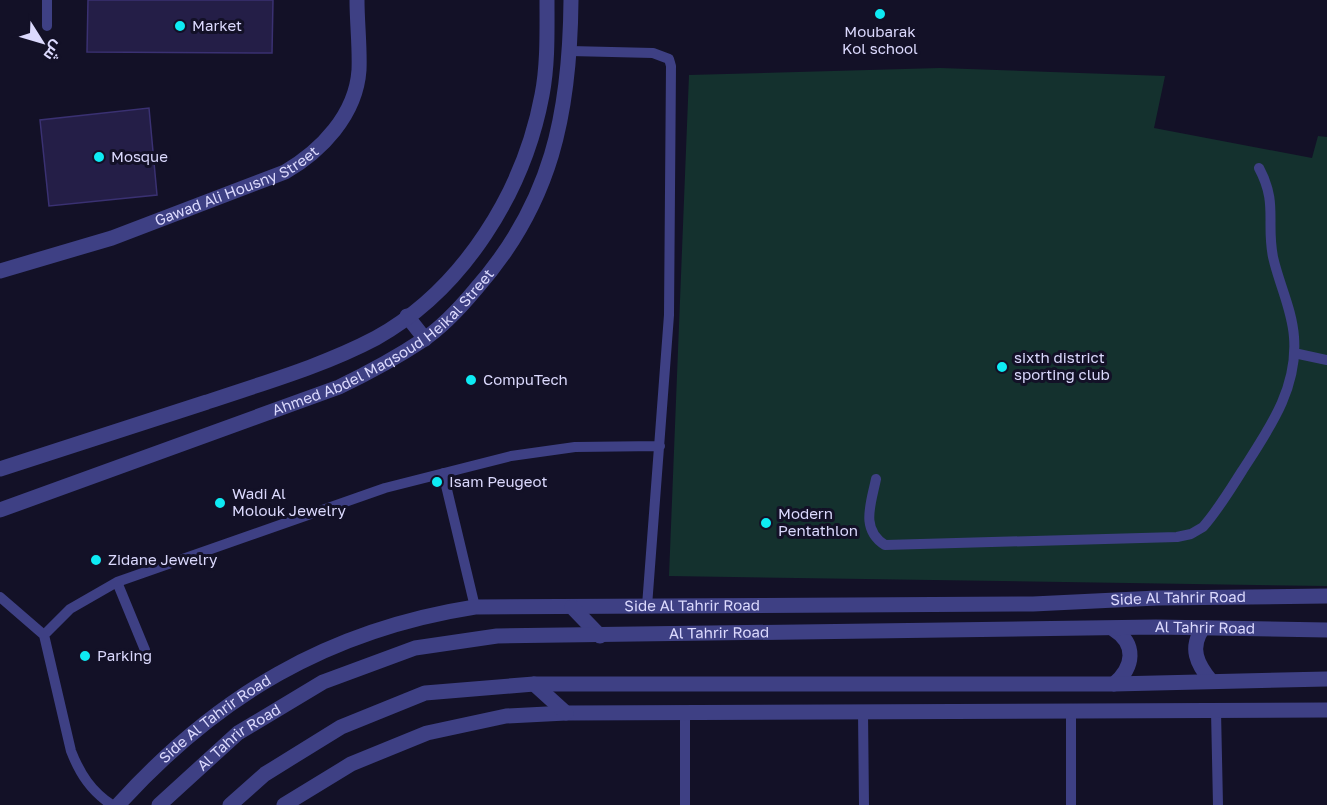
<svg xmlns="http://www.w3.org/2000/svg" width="1327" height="805" font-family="'Golos Text',Cairo,sans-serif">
  <rect width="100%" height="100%" fill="#131127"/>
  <path fill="#14312e" d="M940,68l225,8 -11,52 158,30 6,-22 9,1v449l-658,-10 20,-501z"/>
  <path fill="#241e47" stroke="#3a3172" stroke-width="1.5" d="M88,0h185l-1,53 -185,-1z
    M149,108l8,87 -108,11 -9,-86z"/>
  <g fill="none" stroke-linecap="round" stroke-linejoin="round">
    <path stroke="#3e4084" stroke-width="10" d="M47,0v26
      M570,51l83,2 16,6 2,7 -2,249 -22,291
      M1294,353l33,7
      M443,473l32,134
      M876,479c-5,25 -16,50 9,66l292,-8 14,-3 12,-7c15,-17 27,-37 39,-56 27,-42 56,-82 52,-134 -2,-28 -15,-53 -21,-80 -7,-35 5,-54 -14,-89
      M117,582l28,68
      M0,597l44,38 27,116c9,23 20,40 41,54
      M44,635l26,-26 47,-27 268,-94 126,-32 64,-9 85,-1
      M1216,711l2,94
      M863,712l1,93
      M1071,712v93
      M685,805v-92"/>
    <g stroke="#3e4084" stroke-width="15">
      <path id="s1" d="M0,271l112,-33 173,-66c36,-21 71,-57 74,-102 1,-23 -2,-47 -2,-70"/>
      <path d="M407,316l18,23"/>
      <path d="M0,469c69,-23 138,-45 207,-67 56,-19 116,-36 169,-64 88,-49 148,-147 166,-243 6,-31 5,-64 5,-95"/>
      <path id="s2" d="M0,510l339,-123c29,-14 57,-29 84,-47 19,-13 37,-32 52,-50 77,-87 95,-177 96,-290"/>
      <path id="s3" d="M118,805c99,-109 210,-175 357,-198l558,-3 124,-6 170,-2"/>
      <path d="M284,805l67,-41 76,-31 79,-17 60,-3 761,-3"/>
    </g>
    <g stroke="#3e4084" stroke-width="15">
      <path d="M572,607l28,29"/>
      <path d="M1203,628c-14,20 -6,36 8,53"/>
      <path d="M1113,629c24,15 21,38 1,55"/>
      <path d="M534,684l32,29"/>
      <path id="s4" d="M159,805l79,-72 85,-51 92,-34 82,-12 659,-9 171,3"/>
      <path d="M230,805l35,-31 76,-47 84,-34 109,-9h580l213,-5"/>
    </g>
  </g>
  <g fill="#0eebf4" stroke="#131127" stroke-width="2">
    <circle cx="880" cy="14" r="6"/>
    <circle cx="180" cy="26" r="6"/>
    <circle cx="99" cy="157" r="6"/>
    <circle cx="1002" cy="367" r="6"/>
    <circle cx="471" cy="380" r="6"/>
    <circle cx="437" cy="482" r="6"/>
    <circle cx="220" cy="503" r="6"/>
    <circle cx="766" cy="523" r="6"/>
    <circle cx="96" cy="560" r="6"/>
    <circle cx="85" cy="656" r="6"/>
  </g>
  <g text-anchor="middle" stroke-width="6" stroke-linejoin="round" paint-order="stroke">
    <g font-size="15" fill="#dbd9fd" stroke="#131127" text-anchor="start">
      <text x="192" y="31">Market</text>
      <text x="880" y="37" text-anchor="middle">Moubarak<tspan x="880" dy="17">Kol school</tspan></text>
      <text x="111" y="162">Mosque</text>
      <text x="1014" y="363">sixth district<tspan x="1014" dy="17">sporting club</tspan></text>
      <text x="483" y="385">CompuTech</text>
      <text x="449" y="487">Isam Peugeot</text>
      <text x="232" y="499">Wadi Al<tspan x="232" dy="17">Molouk Jewelry</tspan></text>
      <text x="778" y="519">Modern<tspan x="778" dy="17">Pentathlon</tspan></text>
      <text x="108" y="565">Zidane Jewelry</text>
      <text x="97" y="661">Parking</text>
    </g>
    <g font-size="15" fill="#dbd9fd" stroke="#131127">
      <text dy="5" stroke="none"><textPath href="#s1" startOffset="252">Gawad Ali Housny Street</textPath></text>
      <text dy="5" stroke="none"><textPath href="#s2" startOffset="422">Ahmed Abdel Maqsoud Heikal Street</textPath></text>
      <text dy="5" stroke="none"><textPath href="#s3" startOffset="1120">Side Al Tahrir Road</textPath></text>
      <text dy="5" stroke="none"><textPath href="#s3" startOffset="634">Side Al Tahrir Road</textPath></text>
      <text dy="5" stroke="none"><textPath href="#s4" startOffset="1095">Al Tahrir Road</textPath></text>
      <text dy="5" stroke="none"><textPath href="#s4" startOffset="609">Al Tahrir Road</textPath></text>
      <text dy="5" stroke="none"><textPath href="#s3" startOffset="130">Side Al Tahrir Road</textPath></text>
      <text dy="5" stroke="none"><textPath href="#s4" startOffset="105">Al Tahrir Road</textPath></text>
    </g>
  </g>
  <g transform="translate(42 42) rotate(127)" stroke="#131127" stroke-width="4.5" paint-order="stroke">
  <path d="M0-4.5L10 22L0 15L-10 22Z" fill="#dbd9fd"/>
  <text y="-9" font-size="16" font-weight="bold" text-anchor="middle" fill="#dbd9fd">ش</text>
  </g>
</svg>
